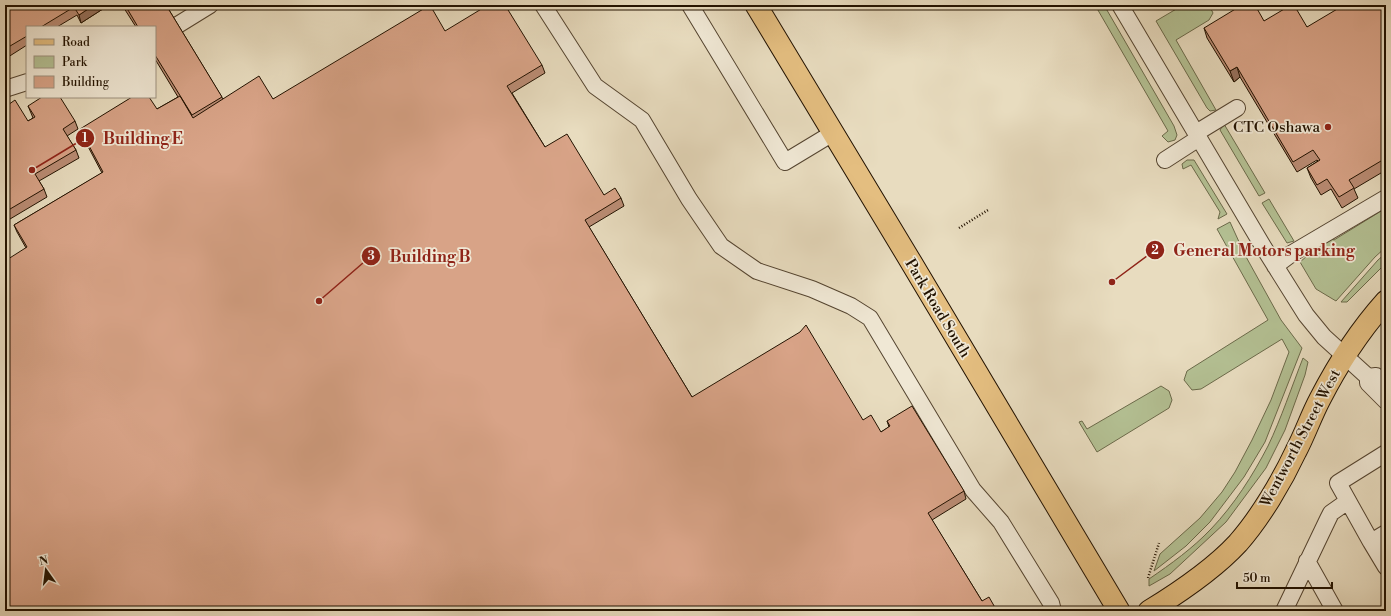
<svg xmlns="http://www.w3.org/2000/svg" width="1391" height="616" font-family="'Libre Bodoni',serif">
  <rect width="100%" height="100%" fill="#e8dcbf"/>
  <filter id="stains"><feTurbulence type="fractalNoise" baseFrequency=".005" numOctaves="4"/><feColorMatrix values="0 0 0 0 .2 0 0 0 0 .09 0 0 0 0 .02 0 0 0 .5 -.17"/></filter>
  <radialGradient id="worn" r=".72"><stop offset=".6" stop-color="#630" stop-opacity="0"/><stop offset="1" stop-color="#630" stop-opacity=".3"/></radialGradient>
  <path fill="#b4c194" stroke="#6b6a4a" d="M1095,5h9l70,121 3,9 -2,5 -7,2 -6,-6 6,-5z
    M1183,5h26l4,8 -4,7 -33,20 40,70 -6,1 -3,-3 -51,-87z
    M1224,124l41,69 -6,3 -39,-66z
    M1187,160h7l33,54 -9,5 2,-7 -29,-47 -8,4 -1,-5z
    M1269,199l25,42 -7,2 -25,-40z
    M1386,208v39l-11,10 -39,44 -20,-12 -16,-27 7,-6v-4l24,-14 3,2z
    M1230,222l15,33 36,65 21,28 -37,94 -21,35 -34,45 -24,24 -32,25 6,-17 40,-36 22,-26 13,-20 17,-32 19,-40 18,-48 -7,-13 -81,50 -9,1 -8,-10 3,-9 81,-51 -51,-91z
    M1386,253v10l-39,39h-6l37,-42z
    M1303,358l5,4 -3,13 -20,55 -19,38 -40,54 -56,52 -21,12v-7c22,-15 44,-31 62,-50 23,-24 42,-54 57,-83 13,-27 24,-60 35,-88z
    M1161,386l8,5 3,9 -3,8 -72,44 -18,-30 3,-1 5,8z"/>
  <g fill="none" stroke-linecap="round" stroke-linejoin="round">
    <defs>
      <path id="minor" d="M543,5l52,81 47,34 47,79 32,47 36,25 55,18 39,17 19,12 103,172 28,32 50,81 2,8
        M690,5l95,157 48,-29
        M1120,5l144,243 42,67 18,22 44,40
        M176,26l34,-21
        M5,89l22,-7
        M1196,133l41,-25
        M1165,160l34,-22
        M1275,266l16,-12 95,-56
        M1386,385l-10,-9 -8,1v6l18,18
        M1386,533l-15,9 15,25
        M1371,542l-33,-59 48,-30
        M1307,561l28,50
        M1284,611l44,-92 3,-6 17,-12"/>
      <path id="major" d="M756,5l155,257 208,349
        M1149,611c31,-19 65,-42 89,-68 22,-25 44,-62 58,-92 9,-17 15,-35 24,-52 18,-35 40,-69 66,-98"/>
    </defs>
    <use href="#minor" stroke="#544430" stroke-width="18"/>
    <use href="#major" stroke="#221200" stroke-width="23"/>
    <path stroke="#221200" stroke-width="2.5" stroke-dasharray="1 2" stroke-linecap="butt" d="M959,228l29,-18
      M1148,578l11,-35"/>
    <use href="#minor" stroke="#f0e8d5" stroke-width="16"/>
    <use href="#major" stroke="#e4be80" stroke-width="21"/>
  </g>
  <path fill="#ba8c74" stroke="#221200" d="M5,5h104l-28,18 -4,-8 -20,12h-30v18l-22,14z
    M122,5h44l57,94h50l172,-68 97,34 3,8 -33,20 33,54 59,48 17,3 3,8 -35,21 103,170 171,23 18,12 8,-5 -2,-6 77,70 2,8 -34,21 50,81 15,10 -971,-363 -9,-16 -3,-7 88,-52 -19,-36 -3,-8 77,-20 21,-12 -23,-38v-32h-19z
    M1386,5v165l-32,19 4,9 -16,10 -11,-19 -10,6 -10,-17 -4,-10 11,-7 -1,-1 -20,12 -57,-95 -6,5 -27,-44 -3,-10 60,-7 43,6z
    M28,106l47,15 3,8 -11,7 9,14 3,8 -40,23 5,8 3,8 -42,25v-115l23,14 5,-3 -2,-5z"/>
  <path fill="#97725e" stroke="#221200" d="M94,5h15l-28,18 -2,-8z
    M1237,67l3,10 -6,5 -4,-11z"/>
  <path fill="#d8a387" stroke="#221200" d="M5,5h89l-15,10 -5,-8 -33,20h-14v9l-22,13z
    M125,5h41l56,92 -30,18 -37,-60v-28h-17z
    M430,5l15,26 43,-26h17l37,60 -35,21 38,61 22,-13 37,61 11,-7 6,10 -36,22 107,177 108,-65 6,-7 57,95 8,-5 10,17 9,-6 -3,-5 25,-15 52,85 -36,22 54,88 7,-4 8,14h-992v-350l22,-14 -13,-22 89,-53 -23,-43 52,-32h17l8,12 23,-13 13,22 66,-42 14,23z
    M1242,5h13l9,16 27,-16h3l13,22 37,-22h42v153l-37,22 5,8 -15,9 -12,-18 -10,6 -10,-17 13,-8 -7,-10 -20,12 -56,-95 -7,4 -26,-43z
    M42,97h18l15,24 -12,8 13,21 -41,24 9,15 -39,23v-105l10,-7 13,21 7,-4 -7,-11z"/>
  <circle fill="#8f2418" stroke="#f0e8d5" stroke-width="1.5" cx="1328" cy="127" r="4"/>
  <g text-anchor="middle" stroke-width="3.5" stroke-linejoin="round" paint-order="stroke">
    <g font-size="15" fill="#221200" stroke="#f0e8d5" text-anchor="end">
      <text x="1320" y="132">CTC Oshawa</text>
    </g>
    <g font-size="15" fill="#221200" stroke="#f0e8d5">
      <text transform="translate(938 308) rotate(59)" y="5">Park Road South</text>
      <text transform="translate(1300 438) rotate(-62)" y="5">Wentworth Street West</text>
    </g>
  </g>
  <path fill="none" stroke="#8f2418" stroke-width="1.5" d="M32 170L85 138M1112 282L1155 250M319 301L371 256"/>
  <g fill="#8f2418" stroke="#f0e8d5" stroke-width="1.5">
    <circle cx="32" cy="170" r="4"/>
    <circle cx="1112" cy="282" r="4"/>
    <circle cx="319" cy="301" r="4"/>
    <circle cx="85" cy="138" r="10"/>
    <circle cx="1155" cy="250" r="10"/>
    <circle cx="371" cy="256" r="10"/>
  </g>
  <g font-size="12" text-anchor="middle" font-weight="bold" fill="#fff">
    <text x="85" y="142">1</text>
    <text x="1155" y="254">2</text>
    <text x="371" y="260">3</text>
  </g>
  <g font-size="16" text-anchor="middle" font-weight="bold" fill="#8f2418" stroke="#f0e8d5" stroke-width="3.5" stroke-linejoin="round" paint-order="stroke">
    <text x="143" y="144">Building E</text>
    <text x="1264" y="256">General Motors parking</text>
    <text x="430" y="262">Building B</text>
  </g>
  <rect width="1391" height="616" fill="none" stroke="#e8dcbf" stroke-width="20"/>
  <rect x="6" y="6" width="1379" height="604" fill="none" stroke="#221200" stroke-width="2"/>
  <rect x="10" y="10" width="1371" height="596" fill="none" stroke="#221200"/>
  <rect x="26" y="26" width="130" height="72" fill="#f0e8d5" stroke="#9e9280"/>
  <rect x="34" y="39" width="20" height="6" fill="#e4be80" stroke="#9e9280"/>
  <text x="62" y="46" font-size="12" fill="#221200">Road</text>
  <rect x="34" y="56" width="20" height="12" fill="#b4c194" stroke="#9e9280"/>
  <text x="62" y="66" font-size="12" fill="#221200">Park</text>
  <rect x="34" y="76" width="20" height="12" fill="#d8a387" stroke="#9e9280"/>
  <text x="62" y="86" font-size="12" fill="#221200">Building</text>
  <g transform="translate(46 570) rotate(346)" stroke="#f0e8d5" stroke-width="3" paint-order="stroke">
  <path d="M0-3L7 15L0 10L-7 15Z" fill="#221200"/>
  <text y="-6" font-size="11" font-weight="bold" text-anchor="middle" fill="#221200">N</text>
  </g>
  <path d="M1237 582v6h95v-6" fill="none" stroke="#221200" stroke-width="2"/>
  <text x="1243" y="582" font-size="12" fill="#221200" stroke="#f0e8d5" stroke-width="3" paint-order="stroke">50 m</text>
  <rect width="100%" height="100%" filter="url(#stains)"/>
  <rect width="100%" height="100%" fill="url(#worn)"/>
</svg>
